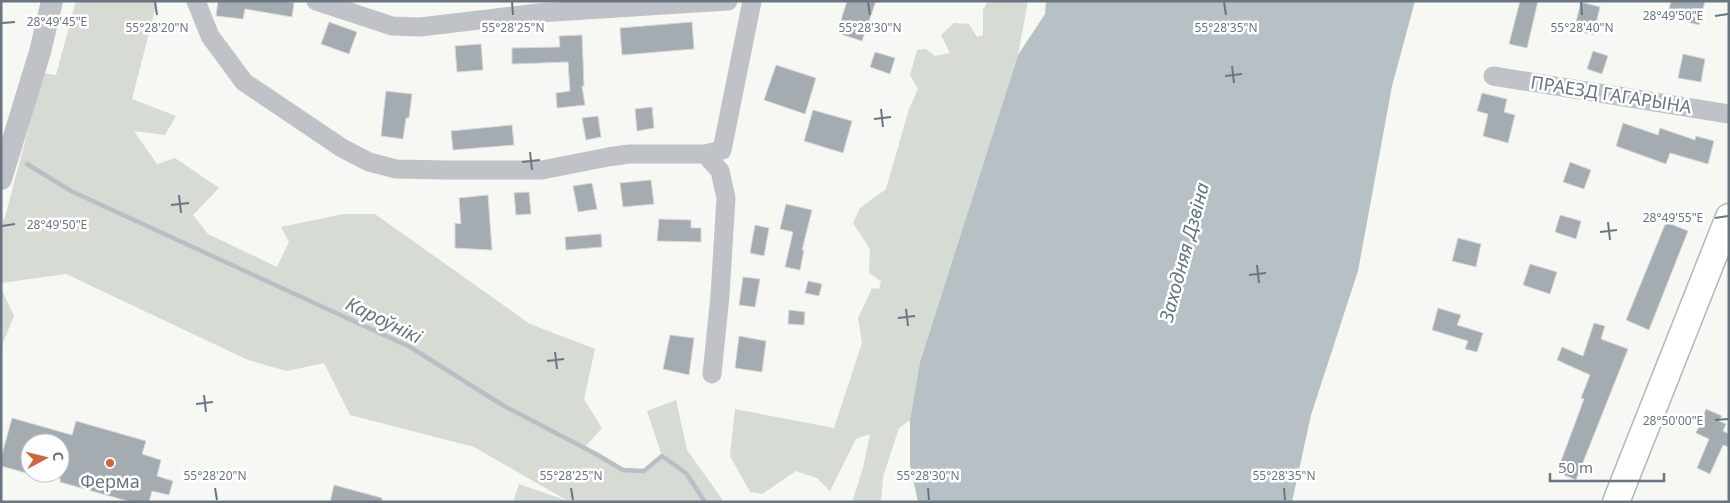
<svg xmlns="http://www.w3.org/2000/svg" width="1730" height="503" font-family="'Noto Sans',sans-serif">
  <rect width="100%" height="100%" fill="#f7f7f4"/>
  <path fill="#d6dbd4" d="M76,1h77l3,5 -24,93 44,17 -11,19 -31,-4 23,33 18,-6 44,30 -26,27 15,19 69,33 12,-25 -8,-15 62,-13h32l155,110 65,25 -11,50 18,29 -18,20 39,22 21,1 18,-15 -15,-45 29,-11 11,50 37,52h-211l6,-18 49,17 -94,-54 -124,-32 -26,-52 -37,8 -39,-11 -182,-86 -65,9v-59l4,-7 38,-144 13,2z
    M988,1h40l-10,54 -98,307 -10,58 -11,8 -16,49 -2,25h-29l11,-34 7,-34 -14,5 -26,52 -13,-13 -21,-7 -34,23 -12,-2 -20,-36 5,-47 99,19 28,-85 -4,-25 14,-30 7,1 2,-8 -12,-8 1,-24 -17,-26 7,-15 26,-19 23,-80 9,-20 -8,-14 7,-25 9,-1 9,7 15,-3 -9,-18 13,-12 15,1 8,13 6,-2v-25z
    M1,288l13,28 -13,32z"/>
  <path fill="#b7c0c5" d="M1046,1h369l-23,85 -34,185 -47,144 -19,87h-374l-8,-37v-45l10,-58 98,-307 27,-41z"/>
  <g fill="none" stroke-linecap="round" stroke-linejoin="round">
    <path stroke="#b7c0c5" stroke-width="4.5" d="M27,164l44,27 339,156 94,59 92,48 27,16 21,1 18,-15 24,17 19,29"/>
  </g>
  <path fill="#a4abb1" stroke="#d8d8d7" d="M218,1h66l10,2 -2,14 -47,-8 -2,10 -27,-3z
    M847,1h29l-14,40 -25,-8z
    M1520,1h18l-11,47 -18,-4z
    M1671,1h34l-6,24 -32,-8z
    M1581,2l19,5 -7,28 -19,-5z
    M329,22l28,10 -8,22 -28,-10z
    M692,22l2,27 -72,6 -2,-27z
    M582,35l2,51h-2l3,19 -28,3 -1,-15 14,-2 -2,-29 -56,2v-16l48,-1 -1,-11z
    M481,44l2,26 -26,2 -2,-26z
    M1593,51l15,5 -6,18 -15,-5z
    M875,52l20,6 -5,16 -20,-7z
    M1683,54l22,5 -4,23 -23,-4z
    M776,65l40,13 -11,36 -41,-14z
    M386,91l26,3 -3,24h-3l-3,21 -22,-3z
    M1482,93l25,6 -3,13 11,3 -7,28 -25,-7 5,-22 -11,-3z
    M652,107l2,21 -17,3 -2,-22z
    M813,110l39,11 -9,32 -39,-12z
    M598,116l3,21 -15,3 -4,-22z
    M1623,123l35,12 2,-7 35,12 1,-4 18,5 -6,23 -38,-11 -4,11 -50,-18z
    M512,125l2,20 -61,5 -2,-19z
    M1570,162l21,8 -7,19 -21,-7z
    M651,180l3,24 -31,3 -3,-24z
    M592,183l5,26 -19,3 -5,-26z
    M529,192l2,22 -15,1 -2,-22z
    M488,195l4,55 -37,-2v-25l6,1 -2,-26z
    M786,204l26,6 -10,40h2l-4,20 -15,-3 8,-35 -13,-3z
    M1560,215l21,6 -5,18 -21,-7z
    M659,219l32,1v8h10v14l-44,-1z
    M1666,222l22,9 -39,99 -23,-10z
    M755,225l14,3 -5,28 -14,-3z
    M601,234l1,13 -36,3 -1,-13z
    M1458,238l23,6 -5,23 -24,-6z
    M1530,264l27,8 -7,22 -27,-9z
    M743,277l17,2 -5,28 -16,-2z
    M808,281l14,3 -3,12 -14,-3z
    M1438,308l23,7 -4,10 26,8 -6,19 -12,-3 3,-8 -36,-11z
    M789,310l16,2 -1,13 -16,-1z
    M1594,323l11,3 -4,13 27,10 -52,131 -19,-8 27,-73 -3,-1 9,-23 -33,-15 5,-13 21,9z
    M670,335l24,3 -5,37 -26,-6z
    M739,336l27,5 -4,31 -27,-4z
    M1706,409l16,7 -3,5 7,3 -3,7 6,3v13l-6,-2 -13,29 -13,-6 12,-29 -13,-6z
    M12,418l60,17 4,-14 70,20 -4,13 19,6 -4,16 16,5 -4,14 -17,-4 -3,11h-18l-71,-20v-39h-30v31l-29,-8v-8z
    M334,485l48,13v4h-52z"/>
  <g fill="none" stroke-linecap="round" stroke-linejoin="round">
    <defs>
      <path id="secondary" d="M1616,502l113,-285"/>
    </defs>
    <use href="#secondary" stroke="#b1b6ba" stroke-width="29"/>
    <path stroke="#bfc2c6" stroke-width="19" d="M196,1l14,35 34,46 98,66 27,14 27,7 52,1h94l66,-13 21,-3h76l17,-4 30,-149
      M316,1l76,25 28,1 118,-14 190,-12
      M1493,76l236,38
      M705,154l15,17 6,27 -6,98 -8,78"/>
    <path stroke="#bfc2c6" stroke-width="22" d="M1,179l39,-127 12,-51"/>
    <use href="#secondary" stroke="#fff" stroke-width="26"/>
  </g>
  <path fill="none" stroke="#697682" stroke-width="2" d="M155,2l2,13M512,2l1,13M868,2l2,13M1224,2l2,13M1581,2l1,13M1715,16l13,-2M2,23l13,-1M1232,66l2,17M1225,76l17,-2M881,109l2,18M874,119l17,-2M530,152l2,18M522,162l18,-2M179,195l2,18M171,205l18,-2M1715,218l13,-2M1608,222l2,18M2,226l13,-2M1600,232l17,-2M1257,265l2,18M1249,275l17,-2M906,309l2,17M898,318l17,-2M555,352l2,17M547,361l17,-2M204,395l2,17M196,404l17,-2M1715,420l13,-1M215,488l2,12M571,488l2,12M928,488l1,12M1284,488l1,12"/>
  <circle fill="#d0663c" stroke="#fff" stroke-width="2" cx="110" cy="463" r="5"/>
  <g text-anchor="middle" stroke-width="5" stroke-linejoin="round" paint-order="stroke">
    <g font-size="18" fill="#697682" stroke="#fff">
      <text transform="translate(1611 95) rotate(9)" y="6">ПРАЕЗД ГАГАРЫНА</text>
    </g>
    <g font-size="18" fill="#697682" stroke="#fff">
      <text x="110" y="488">Ферма</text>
    </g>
    <g font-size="19" font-style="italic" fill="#65767e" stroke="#fff">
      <text transform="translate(1184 252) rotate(-75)" y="7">Заходняя Дзвіна</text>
      <text transform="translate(384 320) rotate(26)" y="7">Кароўнікі</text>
    </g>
  </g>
  <g font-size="12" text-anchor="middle" fill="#697682" stroke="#fff" stroke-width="5" stroke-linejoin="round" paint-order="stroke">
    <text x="1673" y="20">28°49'50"E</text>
    <text x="57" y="26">28°49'45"E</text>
    <text x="157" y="32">55°28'20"N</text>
    <text x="513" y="32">55°28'25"N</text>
    <text x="870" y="32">55°28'30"N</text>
    <text x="1226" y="32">55°28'35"N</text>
    <text x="1582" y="32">55°28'40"N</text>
    <text x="1673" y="222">28°49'55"E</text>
    <text x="57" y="229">28°49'50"E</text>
    <text x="1673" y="425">28°50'00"E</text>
    <text x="215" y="480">55°28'20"N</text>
    <text x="571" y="480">55°28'25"N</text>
    <text x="928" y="480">55°28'30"N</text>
    <text x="1284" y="480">55°28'35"N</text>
  </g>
  <rect width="1730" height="503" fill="none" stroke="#697682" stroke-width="5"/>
  <g transform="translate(45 458) rotate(83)"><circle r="24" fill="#ffffff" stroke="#c3c8cd"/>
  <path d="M0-4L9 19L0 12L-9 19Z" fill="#d0663c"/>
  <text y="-8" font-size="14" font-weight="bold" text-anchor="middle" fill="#697682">С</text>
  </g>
  <path d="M1550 473v8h114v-8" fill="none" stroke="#697682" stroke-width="2.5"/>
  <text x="1558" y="473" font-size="15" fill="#697682" stroke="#ffffff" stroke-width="4" paint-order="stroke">50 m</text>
</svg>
